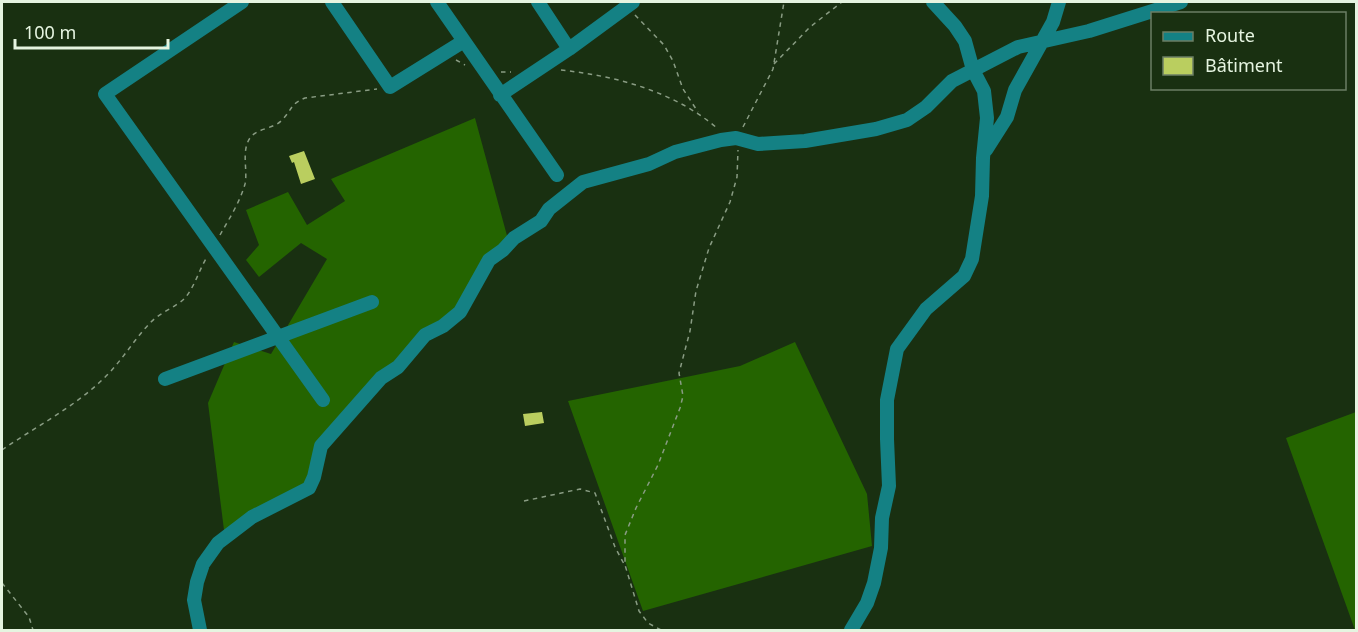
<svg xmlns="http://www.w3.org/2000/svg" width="1358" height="632" font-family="'Noto Sans',sans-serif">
  <rect width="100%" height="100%" fill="#193011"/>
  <path fill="#246400" d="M475,118l34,125 -66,83 -122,120 -7,31 -89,61 -17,-135 26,-61 37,12 56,-95 -26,-16 -42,34 -13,-17 13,-15 -13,-35 42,-18 19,33 38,-24 -14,-22z
    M795,342l72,152 5,52 -229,65 -75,-210 172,-35z
    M1356,412v218h-1l-69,-192z"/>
  <path fill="#bace5f" d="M304,151l11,28 -14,5 -7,-22 -2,1 -3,-7z
    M542,412l2,11 -19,3 -2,-12z"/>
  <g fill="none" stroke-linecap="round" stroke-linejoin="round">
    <path stroke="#899c83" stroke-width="1.5" stroke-dasharray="4.5 4.5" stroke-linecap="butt" d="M635,15l29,30 9,16 10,28 15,23
      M456,60l9,5
      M774,64l36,-37 32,-25
      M561,70c55,6 112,21 156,58
      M501,72h10
      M743,127l30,-58 11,-67
      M220,235c9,-16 20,-33 25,-51 3,-14 -4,-33 5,-46 7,-10 24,-9 32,-18 10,-10 8,-16 23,-22l72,-9
      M2,450c36,-25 77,-45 108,-78 15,-16 26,-35 41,-50 10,-10 25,-15 34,-24 10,-12 14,-28 22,-41
      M524,501l56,-12 15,4 20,54 9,17
      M2,583l27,34 4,13
      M661,630l-13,-7 -9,-12 -14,-46v-30l11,-27 22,-43 22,-57 3,-12 -4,-23 11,-42 6,-40 13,-43 21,-46 7,-25 1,-27"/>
    <path stroke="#148184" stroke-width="14" d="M242,2l-137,92 218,306
      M332,2l58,85 74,-46
      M437,2l120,173
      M538,2l31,47
      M500,95l69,-46 64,-47
      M986,150l21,-33 8,-27 38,-68 6,-20
      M165,379l207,-77
      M200,630l-6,-30 3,-18 6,-18 15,-21 34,-26 57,-29 5,-11 7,-31 60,-68 17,-11 27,-32 18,-9 17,-14 29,-52 14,-10 11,-12 27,-17 8,-12 34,-27 66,-18 26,-12 46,-12 15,-2 22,6 47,-3 71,-12 31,-9 19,-13 26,-26 66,-34 71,-16 92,-29
      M851,630l16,-27 7,-20 7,-35 1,-30 7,-32 -2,-47v-39l10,-51 29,-40 38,-33 8,-17 10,-63 1,-38 4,-40 -3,-27 -11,-21 -8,-29 -10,-15 -22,-24"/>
  </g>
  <rect width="1358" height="632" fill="none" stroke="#e5f4e0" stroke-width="6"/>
  <rect x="1151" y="12" width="195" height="78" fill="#193011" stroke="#6b7e64" stroke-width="1.5"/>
  <rect x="1163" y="32" width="30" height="9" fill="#148184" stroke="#6b7e64" stroke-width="1.5"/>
  <text x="1205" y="42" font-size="18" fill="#e5f4e0">Route</text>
  <rect x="1163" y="57" width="30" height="18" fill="#bace5f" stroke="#6b7e64" stroke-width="1.5"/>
  <text x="1205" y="72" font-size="18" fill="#e5f4e0">Bâtiment</text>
  <path d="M15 39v9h153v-9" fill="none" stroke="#e5f4e0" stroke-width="3"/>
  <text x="24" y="39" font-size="18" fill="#e5f4e0" stroke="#193011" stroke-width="4.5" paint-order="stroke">100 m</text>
</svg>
